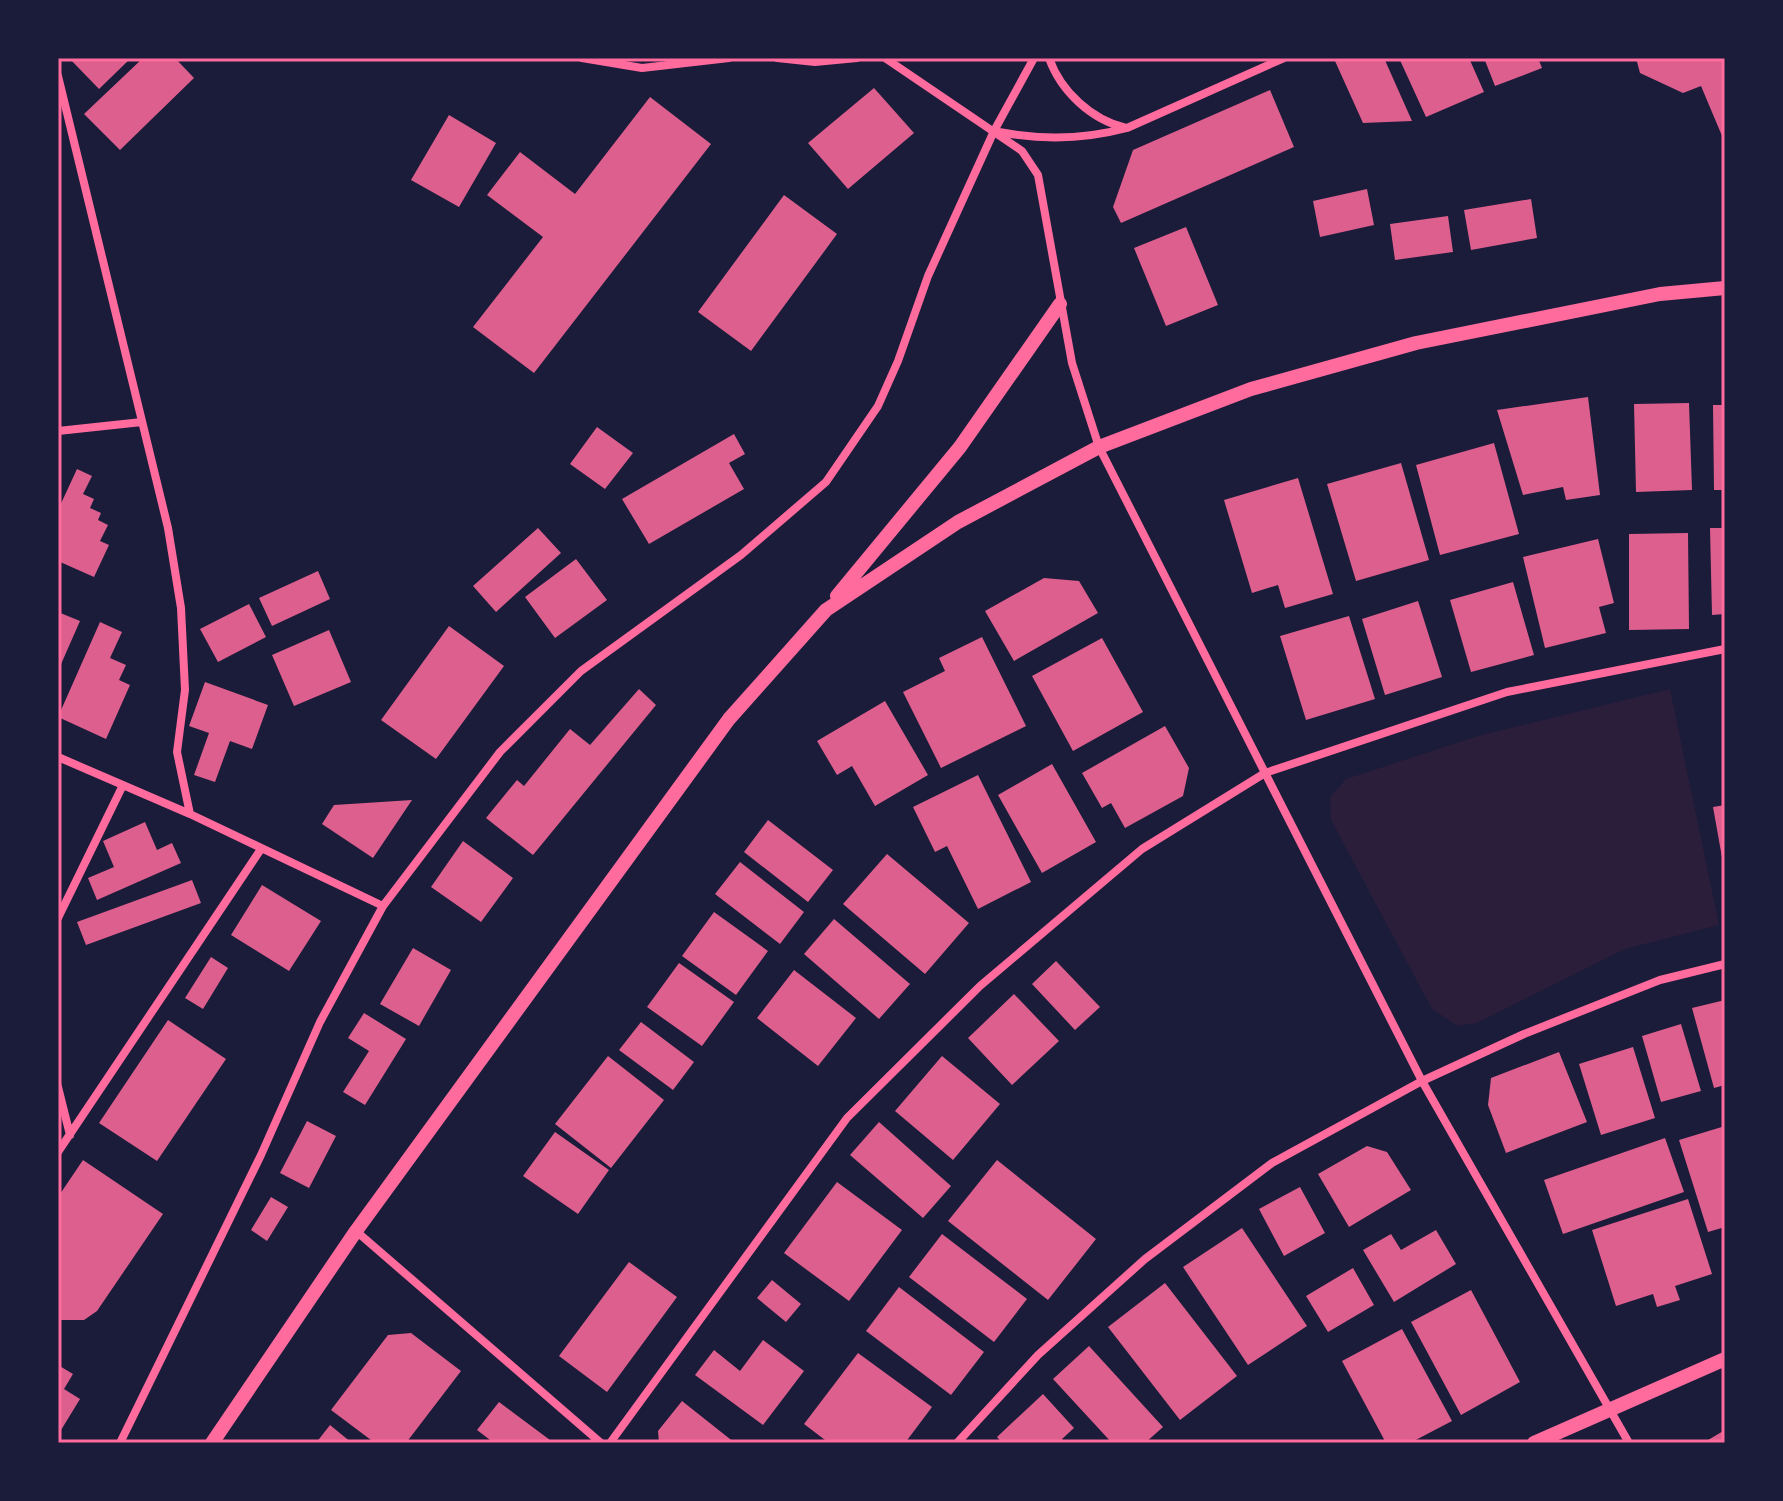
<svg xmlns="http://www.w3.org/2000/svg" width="1783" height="1501" font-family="'DejaVu Sans',sans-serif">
  <rect width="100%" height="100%" fill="#1b1b3a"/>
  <path fill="#2a1e3b" d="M1670,689l49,236 -94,24 -148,74 -20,3 -25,-17 -101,-189 -1,-23 16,-18 132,-43z"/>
  <path fill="#dd5f8e" d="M69,58h62l-32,31z
    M143,58h32l19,20 -74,72 -36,-36z
    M1341,58h43l28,63 -49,2 -28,-62z
    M1399,58h70l15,34 -58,25z
    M1484,58h54l4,10 -47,18z
    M1636,58h89v85l-24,-57 -18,7 -43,-20z
    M874,88l40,45 -66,56 -40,-46z
    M1270,90l24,57 -173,76 -8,-16 20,-57z
    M650,97l61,47 -177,229 -61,-46 70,-90 -56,-42 33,-43 55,42z
    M449,115l47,28 -37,64 -48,-27z
    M1367,189l7,36 -54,12 -7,-36z
    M784,195l53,39 -86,117 -53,-39z
    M1531,199l6,39 -66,12 -7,-40z
    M1448,216l5,36 -58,8 -5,-36z
    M1186,227l32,78 -52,21 -32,-78z
    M1588,397l12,98 -34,5 -3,-13 -40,8 -26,-85z
    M1689,403l3,87 -56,2 -2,-88z
    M1713,405h12v85h-11z
    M597,427l36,26 -28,36 -35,-25z
    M734,434l11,20 -16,9 15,26 -95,55 -27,-45z
    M1494,443l25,91 -79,21 -24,-90z
    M1401,463l28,97 -73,21 -29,-97z
    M77,469l15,7 -9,18 11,5 -4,9 11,5 -3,7 10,5 -8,16 9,4 -15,32 -36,-16v-51z
    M1298,478l35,116 -48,14 -7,-23 -26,8 -28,-93z
    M538,528l23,25 -65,59 -23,-26z
    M1710,528h15v86l-13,1z
    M1688,533l1,96 -60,1v-96z
    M1598,539l16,64 -15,4 7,26 -61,15 -22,-91z
    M576,559l31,41 -52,38 -30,-41z
    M318,571l12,28 -58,27 -13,-28z
    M1044,578l35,3 19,32 -84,48 -29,-50z
    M1513,582l21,73 -63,17 -21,-72z
    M1418,601l24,76 -57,18 -23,-76z
    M249,604l17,33 -48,25 -18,-33z
    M58,612l22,9 -22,50z
    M1349,616l26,83 -69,21 -26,-84z
    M100,622l22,10 -12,26 16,7 -7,15 11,5 -24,54 -48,-22z
    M449,626l55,40 -68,93 -55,-39z
    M329,630l22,52 -57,24 -22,-51z
    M982,637l44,89 -85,42 -38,-76 42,-21 -6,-13z
    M1102,638l41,74 -70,39 -41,-75z
    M205,682l63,23 -16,44 -22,-8 -15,41 -21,-7 15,-42 -20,-7z
    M639,689l17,16 -123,150 -47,-37 31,-38 7,6 46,-57 20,16z
    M885,701l43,74 -53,31 -23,-40 -15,9 -20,-34z
    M1165,726l24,42 -6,28 -58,32 -14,-25 -9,5 -20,-35z
    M1052,764l44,78 -54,31 -44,-78z
    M978,775l53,107 -53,27 -31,-63 -12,6 -22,-45z
    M412,800l-39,58 -51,-34 12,-19z
    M1725,805v58h-2l-10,-56z
    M768,820l65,50 -25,32 -64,-50z
    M145,822l12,28 15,-7 9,20 -84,37 -9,-22 26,-11 -11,-26z
    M463,841l50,37 -32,44 -50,-35z
    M887,854l82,69 -44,51 -82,-70z
    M740,862l64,50 -24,32 -65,-50z
    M192,880l9,23 -115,42 -9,-23z
    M262,885l59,36 -32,50 -58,-36z
    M714,912l54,39 -32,44 -54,-39z
    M834,919l76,65 -31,35 -75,-65z
    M413,948l38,22 -32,56 -39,-22z
    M211,957l17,11 -25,41 -18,-11z
    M1056,961l44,46 -25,23 -43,-46z
    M679,963l55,39 -32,44 -55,-39z
    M794,970l62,48 -38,48 -61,-48z
    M1014,994l45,47 -47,44 -44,-47z
    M1725,1000v85l-11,3 -22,-80z
    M364,1013l42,26 -41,66 -22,-13 26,-41 -21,-13z
    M168,1020l58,39 -69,102 -58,-38z
    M641,1022l53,40 -21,28 -54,-40z
    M1681,1024l20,67 -40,11 -19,-66z
    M1633,1047l22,71 -54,17 -22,-71z
    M1559,1052l28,70 -81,31 -18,-48 3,-27z
    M608,1056l56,44 -53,68 -56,-44z
    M942,1056l58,48 -47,56 -58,-49z
    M307,1121l29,15 -27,52 -29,-15z
    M879,1122l72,64 -28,32 -73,-63z
    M1725,1126v101l-17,5 -29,-92z
    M555,1132l54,38 -31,44 -55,-38z
    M1665,1138l19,54 -121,42 -19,-54z
    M1367,1146l20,6 24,38 -62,37 -31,-53z
    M83,1160l80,54 -66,97 -13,9h-26v-123z
    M997,1160l99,79 -48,61 -100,-79z
    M837,1182l65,48 -53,71 -65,-48z
    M1300,1187l25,46 -41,23 -25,-47z
    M271,1197l17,10 -21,34 -16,-11z
    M1688,1199l24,75 -37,12 5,14 -23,7 -4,-13 -37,12 -24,-76z
    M1242,1228l65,98 -59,39 -65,-98z
    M1436,1230l20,34 -62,38 -31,-52 28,-16 10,16z
    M942,1234l85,65 -33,43 -85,-65z
    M629,1262l48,35 -70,95 -48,-36z
    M1353,1268l21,37 -46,27 -22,-36z
    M772,1280l29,24 -15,18 -29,-24z
    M1165,1283l72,93 -57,44 -72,-93z
    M899,1287l85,65 -33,43 -85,-64z
    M1471,1290l49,92 -59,33 -50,-93z
    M1402,1329l50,92 -42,22h-24l-44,-82z
    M411,1333l50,38 -55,72h-31l-44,-33 57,-75z
    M763,1340l41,31 -41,54 -68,-50 19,-25 26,21z
    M1089,1346l74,81 -18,16h-33l-59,-64z
    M858,1353l74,54 -27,36h-76l-25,-19z
    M58,1365l15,9 -9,15 16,10 -22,36z
    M1043,1394l31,34 -12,11 4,4h-64l-5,-6z
    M682,1401l53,42h-76l-1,-12z
    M499,1402l55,41h-60l-17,-13z
    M330,1425l22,18h-36z
    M1725,1430v13h-22z"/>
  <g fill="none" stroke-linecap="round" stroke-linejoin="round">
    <path stroke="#ff6b9d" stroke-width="8" d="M582,58l60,10 87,-10
      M777,58l38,4 42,-4
      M885,58l137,93 16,24 34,188 27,84 323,634 207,362
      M1049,58c12,34 43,62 77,70
      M58,76l110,452 13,80 4,82 -8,62 13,62
      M999,132c42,8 87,7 128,-4l157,-70
      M58,431l84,-9
      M58,757l132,57 193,92
      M58,918l65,-133
      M58,1087l12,48
      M58,1152l203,-303
      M356,1231l245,212
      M120,1443l141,-288 59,-133 63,-116 117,-154 81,-81 160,-116 85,-73 52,-76 20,-45 30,-85 66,-145 40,-73
      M610,1443l237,-325 133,-132 162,-137 123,-76 242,-81 218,-43
      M957,1443l81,-88 107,-96 127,-96 150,-82 102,-47 136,-54 65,-16"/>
    <path stroke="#ff6b9d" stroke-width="14" d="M837,596l123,-149 100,-143
      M212,1443l144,-212 373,-512 97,-109 132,-88 141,-75 152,-58 165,-46 244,-49 65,-6
      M1534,1443l191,-84"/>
  </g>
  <rect width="1783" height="1501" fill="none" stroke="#1b1b3a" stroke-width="120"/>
  <rect x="60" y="60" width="1663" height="1381" fill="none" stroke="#ff6b9d" stroke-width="3"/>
</svg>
